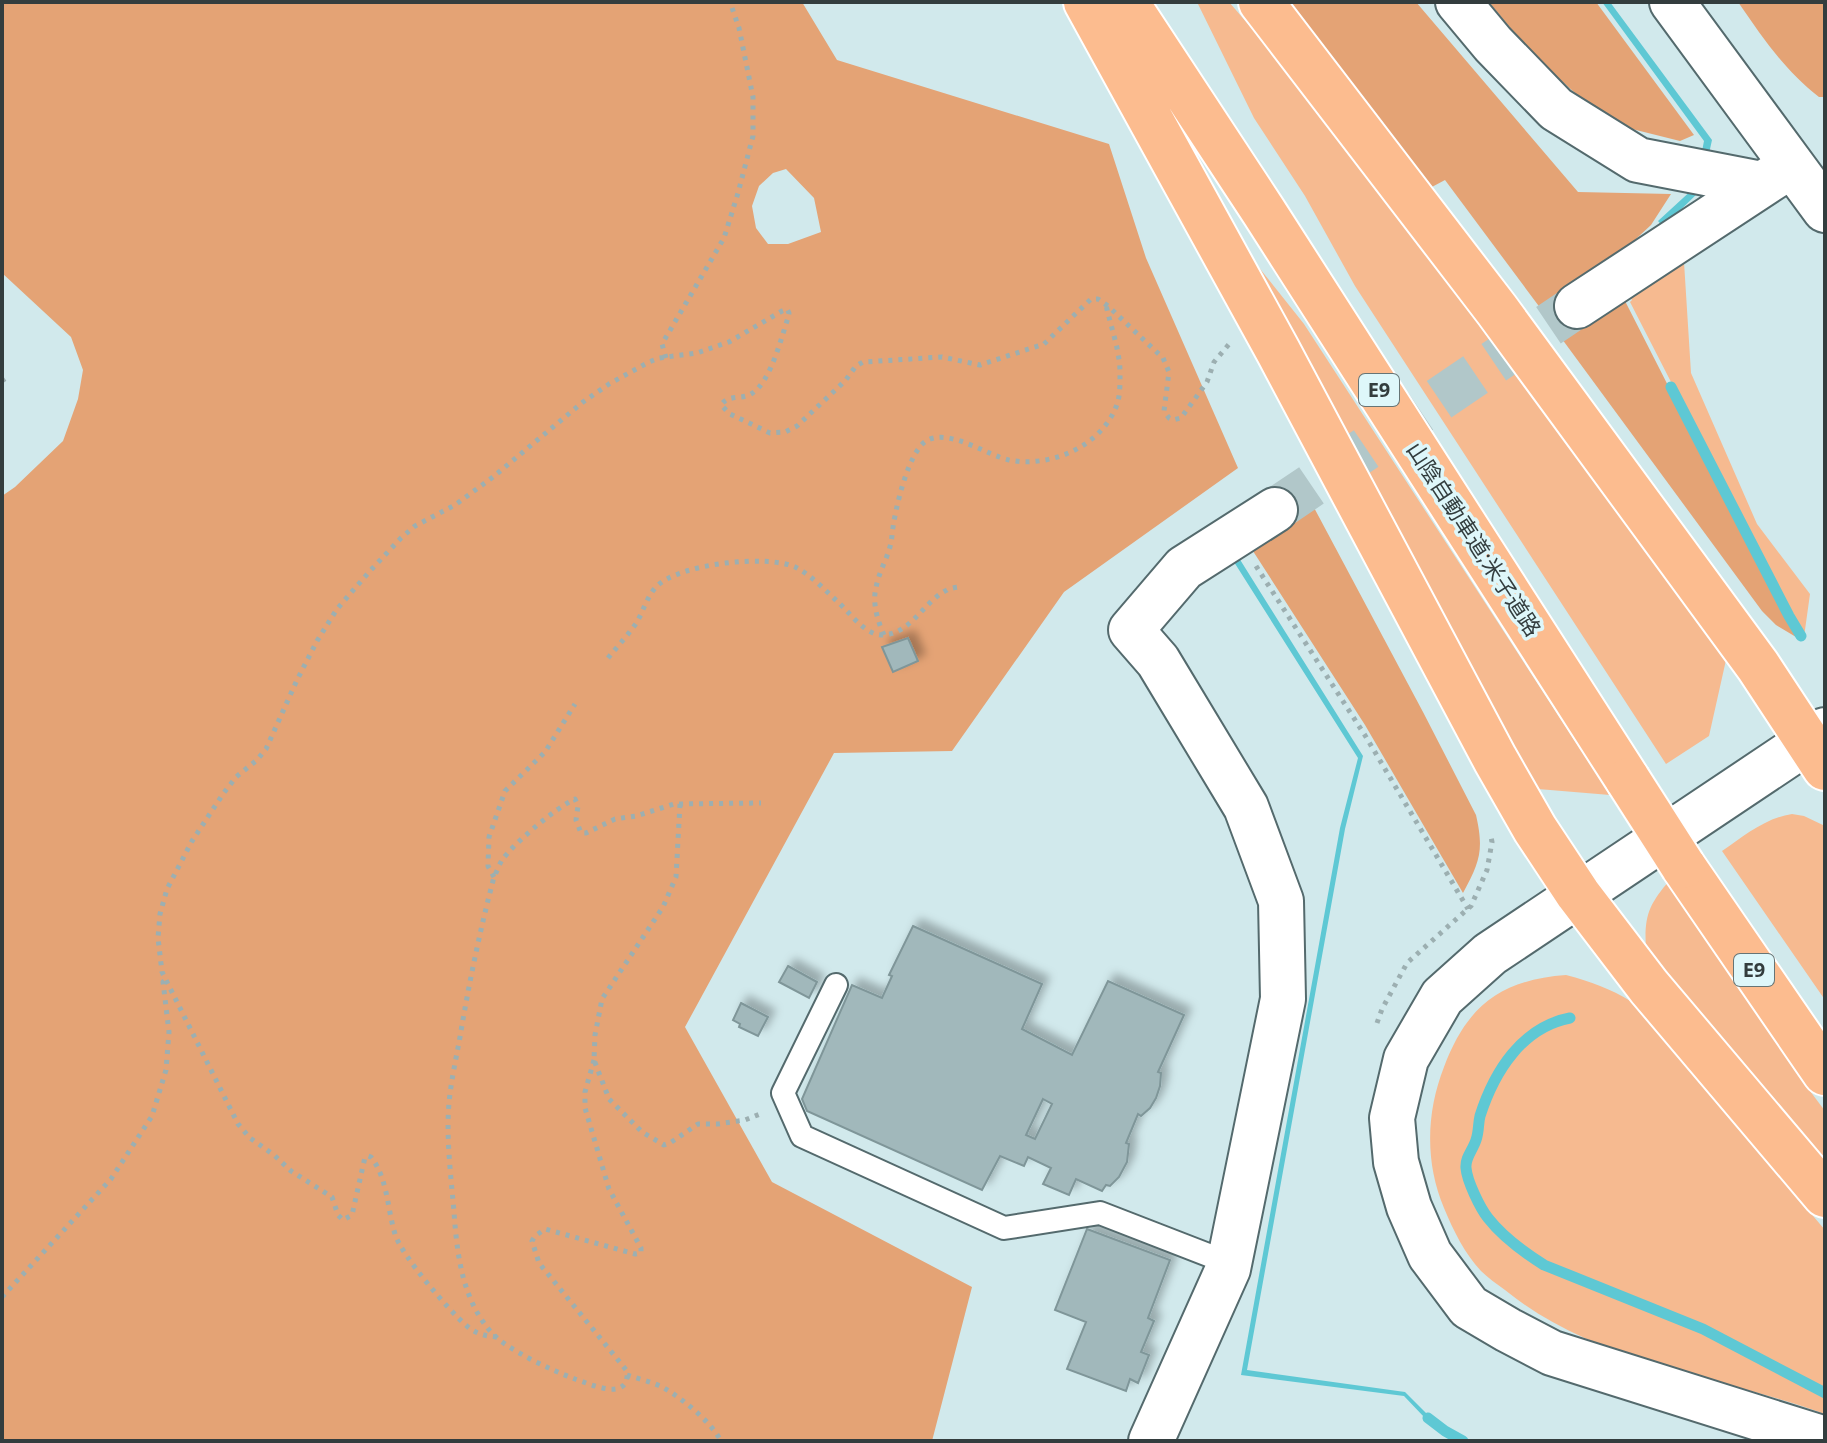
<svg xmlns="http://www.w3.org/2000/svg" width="1827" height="1443" font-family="'Noto Sans','Noto Sans JP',sans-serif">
  <defs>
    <filter id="shadow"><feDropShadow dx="7" dy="-7" stdDeviation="4" flood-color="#0004"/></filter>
  </defs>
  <rect width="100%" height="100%" fill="#d1e9ec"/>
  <path fill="#f6ba90" d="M1197,2h32l44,51 92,118 361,489 -17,76 -43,28 -311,-478 -50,-90 -51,-78z
    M1225,216l28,44 51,64 306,471 -72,-6 -8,-4z
    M1684,262l7,111 66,151 53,70 -6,43 -15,-25 -159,-310 2,-2 -1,-2z
    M1792,814l12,2 21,10v174l-103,-149c22,-15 43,-33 70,-37z
    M1670,880l134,203 21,28v58l-175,-213 -2,-6h-2c-2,-33 2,-45 24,-70z
    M1566,975c26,7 43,13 66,27l193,228v184c-107,-39 -229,-50 -320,-124 -8,-6 -17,-12 -24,-19 -16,-17 -28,-41 -37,-63 -19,-45 -18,-95 0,-141 23,-61 56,-87 122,-92z"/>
  <path fill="#e4a375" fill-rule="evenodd" d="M2,2h800l35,58 272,84 37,114 92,210 -174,124 -112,159 -118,2 -149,274 87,155 200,105 -40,154h-930v-945l13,-9 48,-46 15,-42 5,-29 -12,-33 -69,-64zM786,169l28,29 7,34 -33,12h-20l-12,-16 -4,-22 7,-20 14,-13z
    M1280,2h136l162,190 93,2 -20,31 -42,39 -68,45 -96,-129 -15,8z
    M1489,2h107l98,133 -14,6 -72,-18 -77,-70z
    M1738,2h87v95h-6c-35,-27 -56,-59 -81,-95z
    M1625,301l171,336 -20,-12 -14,-14 -200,-272z
    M1311,502l112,210 53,103c8,35 4,47 -13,78l-98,-168 -114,-177z"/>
  <path fill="#5ec8d4" d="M1602,2h8l102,138 -11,50 -38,37 -5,-6 37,-34 9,-46z
    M1239,558l124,198 -18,73 -98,541 158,22 36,36 -17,-11 -20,-21 -163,-21 99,-547 18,-70 -124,-196z"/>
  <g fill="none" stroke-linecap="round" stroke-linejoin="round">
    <path stroke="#5ec8d4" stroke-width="11" d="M1671,387l118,229 12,20
      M1570,1018c-48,9 -76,54 -90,98 -2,8 -1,16 -4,24 -3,10 -11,17 -10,28 1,13 14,40 22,50 14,18 37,35 56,47l159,64 122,64
      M1428,1418l17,13 18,10"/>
  </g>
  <path fill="#a1b8bb" stroke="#7f9699" stroke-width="2" fill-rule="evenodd" filter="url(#shadow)" d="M908,638l10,23 -25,11 -11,-25z
    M913,926l129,58 -20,45 50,26 36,-74 76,34 -26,57 3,1 -1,13 -4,12 -6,10 -9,8 -3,-2 -12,29 3,1 -2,18 -8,15 -9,9 -4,-1 -4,6 -26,-12 -7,16 -26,-11 8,-16 -23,-11 -4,9 -24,-10 -18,34 -175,-79 -5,-12 50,-114 30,13 10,-22 -3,-1zM1043,1099l9,5 -17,35 -9,-4z
    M788,966l29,16 -8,16 -30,-16z
    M741,1003l27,14 -10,19 -19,-9 1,-3 -7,-4z
    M1087,1229l83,31 -22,58 6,3 -13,31 8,3 -11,28 -8,-4 -4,12 -59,-22 19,-47 -31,-12z"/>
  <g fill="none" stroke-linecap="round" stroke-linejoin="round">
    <path stroke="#b1c7c9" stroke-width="44" stroke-dasharray="44 22" stroke-linecap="butt" d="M1275,510l302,-204"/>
    <defs>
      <path id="service" d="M836,985l-53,108 19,43 202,92 96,-15 129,50"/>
      <path id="minor" d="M1458,2l35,42 63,65 82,51 124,24
        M1577,306l198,-130
        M1151,1441l77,-172 55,-270 -2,-98 -35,-94 -88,-146 -27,-31 53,-62 91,-58"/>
      <path id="tertiary" d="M1672,2l153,208
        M1825,730l-335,224 -48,43 -36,62 -14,59 4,44 13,45 21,48 39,52 39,23 44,23 273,86"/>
      <path id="motorway" d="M1086,2l192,349 217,408 40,70 43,65 71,93 176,208
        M1126,2l138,210 364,568
        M1261,2l236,308 261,356 67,102
        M1683,866l142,207"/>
    </defs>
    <use href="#service" stroke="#546a6d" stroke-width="26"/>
    <use href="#minor" stroke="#546a6d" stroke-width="48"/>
    <use href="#tertiary" stroke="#546a6d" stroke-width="48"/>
    <use href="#motorway" stroke="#fff" stroke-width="48"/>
    <path stroke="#9cafb1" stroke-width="5" stroke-dasharray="4 6" stroke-linecap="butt" d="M666,358l-4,-14 62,-106 14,-45 15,-57v-39l-14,-69 -9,-26
      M2,379l5,7
      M1256,566l110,171 102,172
      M884,635c-6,-13 -12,-32 -8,-47 3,-19 15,-34 16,-53 2,-21 16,-86 36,-95 22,-11 59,15 81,20 41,8 91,-13 107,-53 4,-9 4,-21 4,-30 1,-24 -9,-49 -14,-72
      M608,658c9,-11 19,-22 27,-33 8,-12 11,-27 21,-38 21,-23 113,-34 141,-19 15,8 29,23 42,35 11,10 27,33 44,32 28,-1 41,-34 64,-45 1,-1 10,-3 12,-3
      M680,804l-4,73 -13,30 -61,92 -7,36 -1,25 15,39 33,33 22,13 6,-2 28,-19h20l27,-4 15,-6
      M494,877l-6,-11 1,-29 16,-46 40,-39 30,-48
      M1377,1023l5,-14 25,-46 64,-57 16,-36 5,-28 -1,-5
      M594,1060l-9,32v16l24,81 32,59v5l-6,1 -90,-25 -10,7 -3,5 7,22 88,108c3,32 -37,13 -52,8 -24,-9 -68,-29 -84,-47 -29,-33 -34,-78 -37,-120 -3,-36 -8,-73 -5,-109 2,-22 7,-44 11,-66 9,-54 20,-107 34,-160 3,-6 5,-12 8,-17 12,-17 55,-53 73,-61l3,7 -2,14 5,13h5l29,-14 21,-3 38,-12 87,-1
      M2,1297l109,-118 41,-63 14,-46 3,-38 -6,-50 2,-2
      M497,1337c-12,-1 -20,-3 -29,-10 -18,-15 -67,-72 -73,-93 -8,-26 -7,-55 -24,-77l-3,-1 -3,1 -13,58 -9,5 -5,-5 -6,-18 -41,-26 -17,-16 -24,-17 -12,-14 -76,-152 -4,-34 2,-24 7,-25 25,-48 31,-47 13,-17 21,-17 9,-11 31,-69 20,-39 20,-32 32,-37 32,-34 14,-12 40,-21 38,-28 90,-75 26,-18 40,-22 10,-4 38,-5 32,-11 53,-31 5,-2 2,4 -1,5c-7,20 -17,64 -37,76 -11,6 -22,0 -30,11l9,9 40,19 15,-1 12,-6 48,-45 11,-15 7,-4 79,-5 38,8 64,-21 47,-45h7l10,7 55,52 6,14 -5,39 5,7 4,2 8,-2 26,-36 7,-20 16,-19
      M627,1375c12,4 26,7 37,13 19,11 47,34 57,53"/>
    <use href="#service" stroke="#fff" stroke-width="22"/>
    <use href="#minor" stroke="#fff" stroke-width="44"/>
    <use href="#tertiary" stroke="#fff" stroke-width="44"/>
    <use href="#motorway" stroke="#fcbc8f" stroke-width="44"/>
    <defs>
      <path id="motorway-bridge" d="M1628,780l55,86"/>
    </defs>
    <use href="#motorway-bridge" stroke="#fff" stroke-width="48" stroke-linecap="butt"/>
    <use href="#motorway-bridge" stroke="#fcbc8f" stroke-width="44"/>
  </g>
  <g text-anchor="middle" stroke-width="7" stroke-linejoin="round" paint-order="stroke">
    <g fill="#def7fa" stroke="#667576" stroke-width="2">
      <rect x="1359" y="374" width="40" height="32" rx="6"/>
      <rect x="1734" y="954" width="40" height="32" rx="6"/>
    </g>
    <g font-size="20" font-weight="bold" fill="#333d3e">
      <text x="1379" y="397">E9</text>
      <text x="1754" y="977">E9</text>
    </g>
    <g font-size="22" fill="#333d3e" stroke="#def7fa">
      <text transform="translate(1474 539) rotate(57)" y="8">山陰自動車道;米子道路</text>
    </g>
  </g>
  <rect width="1827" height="1443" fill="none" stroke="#333d3e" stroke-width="8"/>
</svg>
